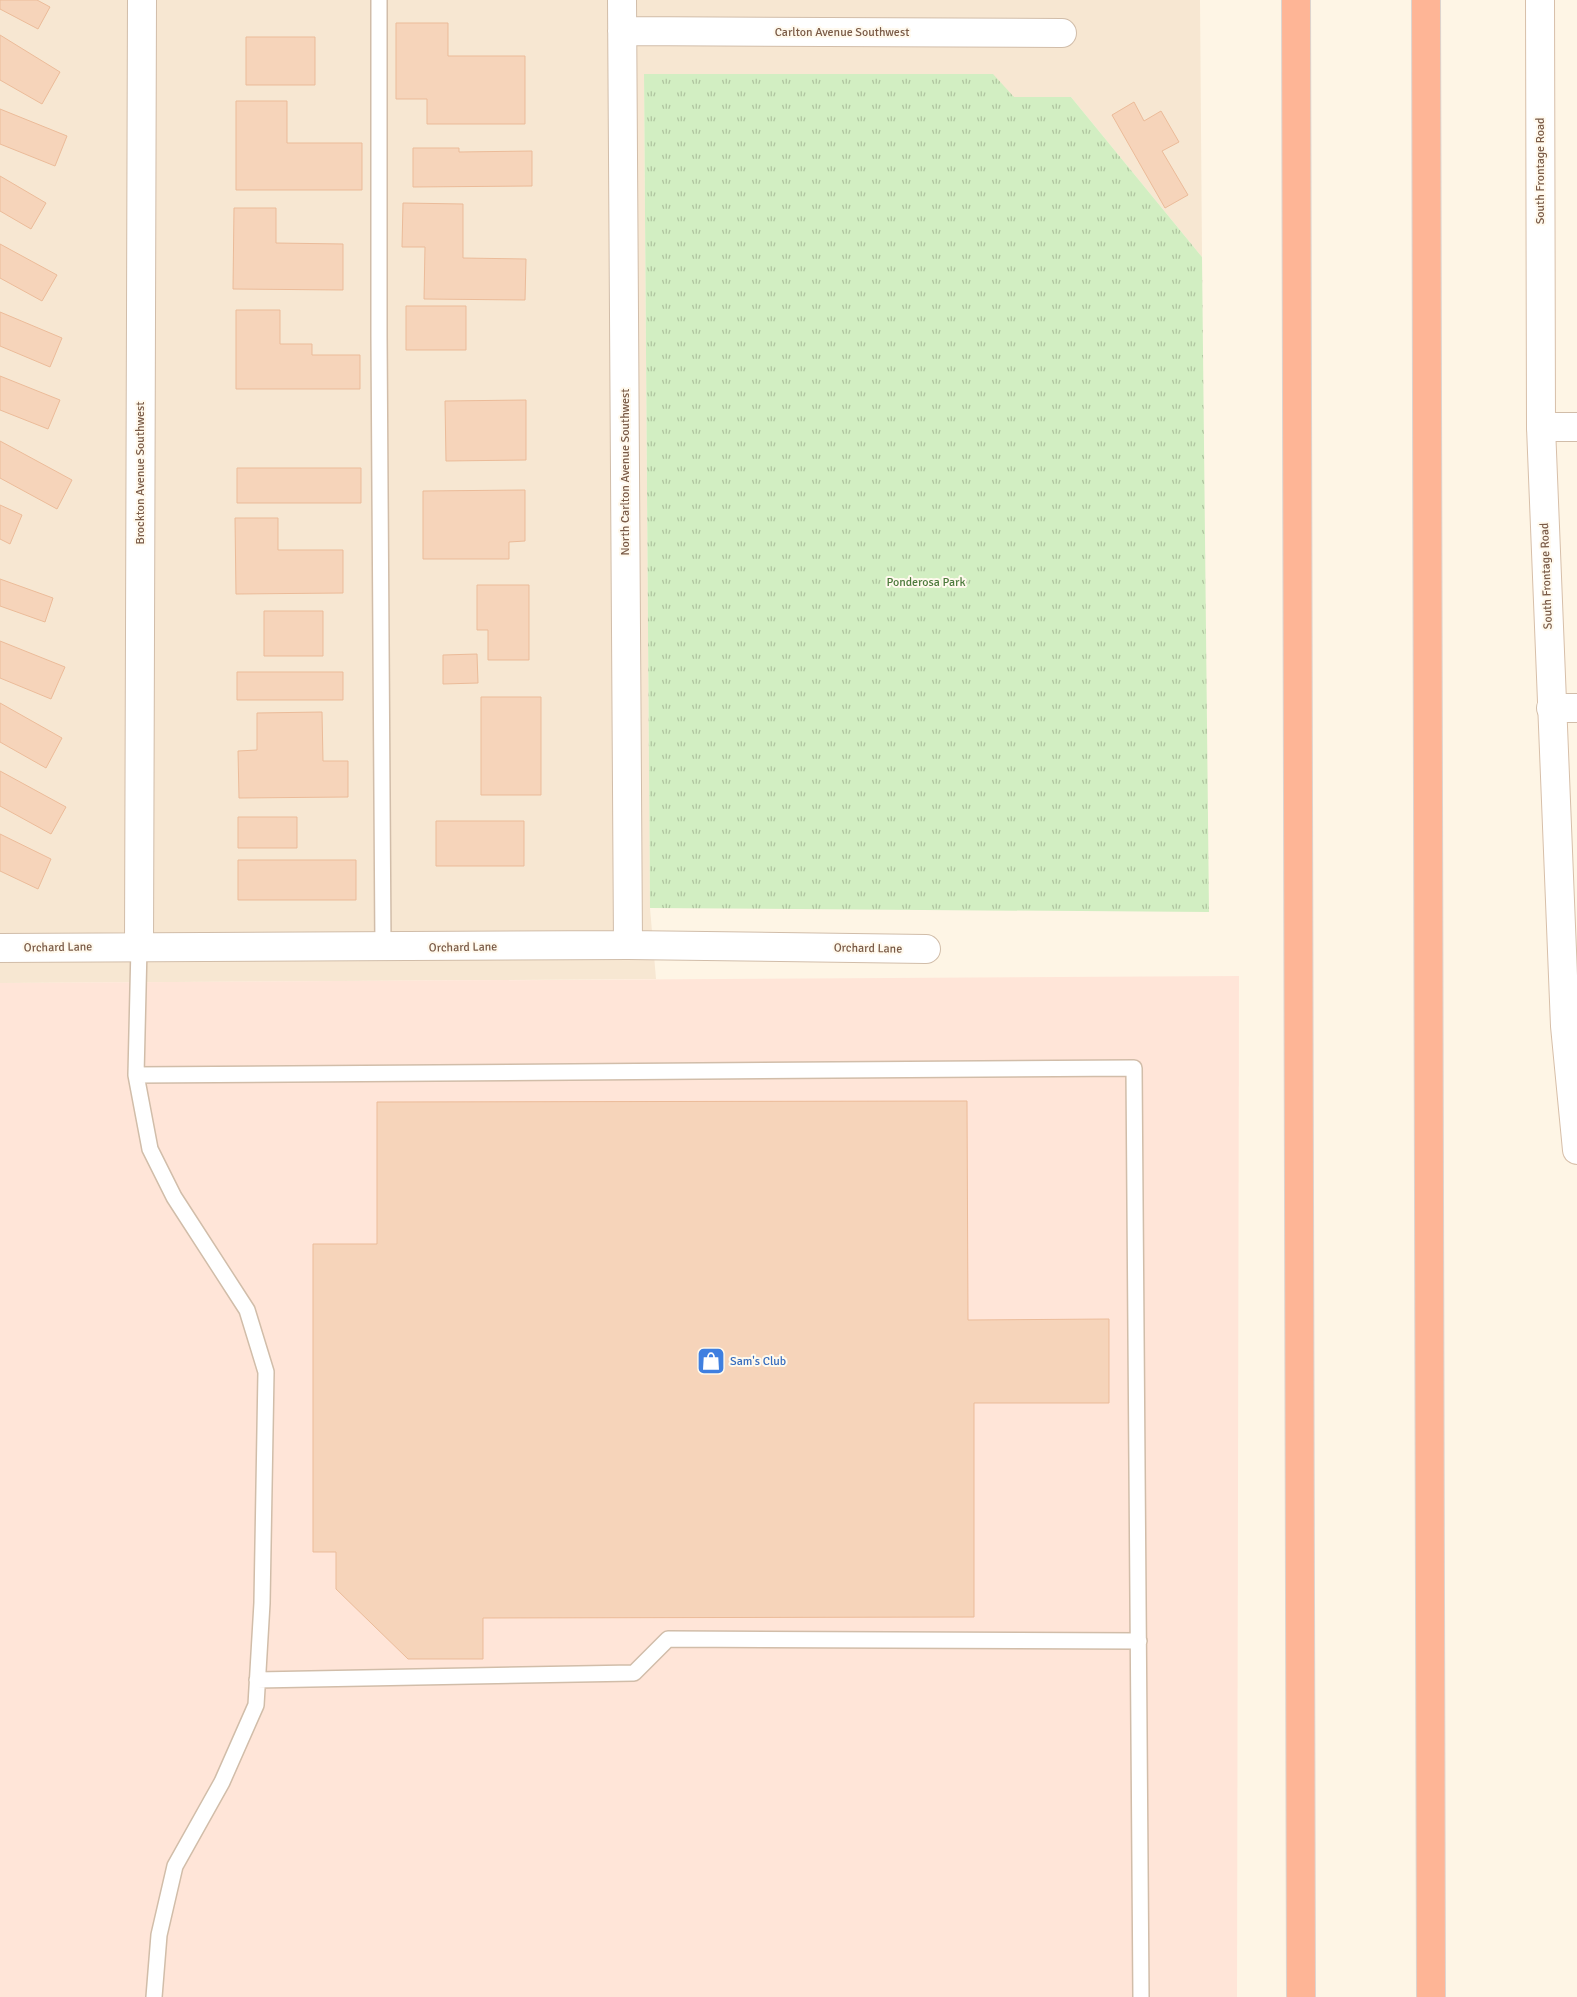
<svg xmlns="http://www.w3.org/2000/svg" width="1577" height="1997" font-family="Signika,sans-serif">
  <defs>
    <pattern id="park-tufts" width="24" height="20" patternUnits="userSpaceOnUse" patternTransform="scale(1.25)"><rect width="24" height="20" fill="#d2eec2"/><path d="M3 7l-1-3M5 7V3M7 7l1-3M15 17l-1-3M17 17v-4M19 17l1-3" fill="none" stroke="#afc49f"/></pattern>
  </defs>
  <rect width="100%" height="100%" fill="#fef5e5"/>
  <path fill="#f7e7d2" d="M0,0h1200l2,257 -131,-160h-57l-370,-23 6,834 6,71 -656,4z"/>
  <path fill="#ffe5d8" d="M1239,976l-2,1021h-1237v-1014z"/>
  <path fill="url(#park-tufts)" d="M644,74h349l21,23h57l131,160 7,655 -559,-4z"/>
  <path fill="#f6d4ba" stroke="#ebbb99" d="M0,0h37l13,7 -12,22 -38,-20z
    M396,23h52v33h77v68h-98v-25h-31z
    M0,35l60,37 -18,32 -42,-24z
    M246,37h69v48h-69z
    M236,101h51v42h75v47h-126z
    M1134,102l10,19 17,-10 18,31 -17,9 26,44 -23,13 -53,-93z
    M0,109l67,27 -12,30 -55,-22z
    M413,148h46v4l73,-1v35l-119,1z
    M0,176l46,27 -15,26 -31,-18z
    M403,203l60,1v54l63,1 -1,41 -101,-1 1,-52h-23z
    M234,208h42v35l67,1v46l-110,-1z
    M0,244l57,31 -15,26 -42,-23z
    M406,306h60v44h-60z
    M236,310h44v34h32v11h48v34h-124z
    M0,312l62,26 -12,29 -50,-21z
    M0,376l60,24 -12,29 -48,-19z
    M526,400v60l-80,1 -1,-60z
    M0,441l72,39 -15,29 -57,-31z
    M237,468h124v35h-124z
    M525,490v51l-16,1v17h-86v-68z
    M0,505l22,10 -12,29 -10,-5z
    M235,518h43v32h65v43l-107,1z
    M0,579l53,19 -8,24 -45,-16z
    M477,585h52v75h-41v-30h-11z
    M264,611h59v45h-59z
    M0,641l65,26 -14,32 -51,-21z
    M477,654l1,29 -35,1v-29z
    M237,672h106v28h-106z
    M481,697h60v98h-60z
    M0,703l62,35 -16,30 -46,-26z
    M322,712l1,49h25v36l-109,1 -1,-47 19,-1v-37z
    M0,771l66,36 -15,27 -51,-28z
    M238,817h59v31h-59z
    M436,821h88v45h-88z
    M0,834l51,25 -13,30 -38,-18z
    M238,860h118v40h-118z
    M967,1101l1,219 141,-1v84h-135v214l-491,1v41h-75l-72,-70v-37h-23v-308h64v-142z"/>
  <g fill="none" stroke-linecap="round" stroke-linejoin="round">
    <defs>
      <path id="lane" d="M379,0v336l4,612
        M139,947l-3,128 14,74 24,48 73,113 19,62 -4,231 -6,102 -34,77 -47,84 -16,69 -5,62
        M136,1075l998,-7 7,929
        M257,1680l377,-7 34,-34 471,2"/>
      <path id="street" d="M622,0l6,945
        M622,31l440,2
        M1541,427h36
        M1551,708h26
        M139,947l3,-947
        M0,948l628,-3 298,4"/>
      <path id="secondary" d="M1540,0l1,427 24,599 12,124"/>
      <path id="highway" d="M1296,0l5,1997
        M1426,0l5,1997"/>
    </defs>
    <use href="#lane" stroke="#d1bda9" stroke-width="18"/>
    <use href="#street" stroke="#d1bda9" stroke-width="30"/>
    <use href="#secondary" stroke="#d7bfa9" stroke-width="30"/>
    <use href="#highway" stroke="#dcd4cf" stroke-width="30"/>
    <use href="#lane" stroke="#fff" stroke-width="15"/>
    <use href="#street" stroke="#fff" stroke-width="28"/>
    <use href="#secondary" stroke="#fff" stroke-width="28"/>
    <use href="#highway" stroke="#feb596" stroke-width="28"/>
  </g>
  <defs>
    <symbol id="shop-square" viewBox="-11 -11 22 22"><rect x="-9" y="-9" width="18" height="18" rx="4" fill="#3f7fe0" stroke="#fff9ed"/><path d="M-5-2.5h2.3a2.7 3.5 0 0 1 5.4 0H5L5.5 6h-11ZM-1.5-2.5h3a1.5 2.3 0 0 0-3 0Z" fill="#fff"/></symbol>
  </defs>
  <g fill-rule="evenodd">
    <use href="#shop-square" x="695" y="1345" width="32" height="32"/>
  </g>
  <g text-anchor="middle" stroke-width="4" stroke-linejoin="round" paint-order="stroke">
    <g font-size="12" fill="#7a5b47" stroke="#fff9ed">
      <text x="842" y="36">Carlton Avenue Southwest</text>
      <text transform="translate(1540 171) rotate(-90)" y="4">South Frontage Road</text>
      <text transform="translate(625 472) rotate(-90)" y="4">North Carlton Avenue Southwest</text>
      <text transform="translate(140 473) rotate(-90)" y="4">Brockton Avenue Southwest</text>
      <text transform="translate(1546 576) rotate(-92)" y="4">South Frontage Road</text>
      <text transform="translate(58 947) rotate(-1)" y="4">Orchard Lane</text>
      <text transform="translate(463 947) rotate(-1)" y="4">Orchard Lane</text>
      <text transform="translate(868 948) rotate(1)" y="4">Orchard Lane</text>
    </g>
    <g font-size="12" fill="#4c7a3c" stroke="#fff9ed">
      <text x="926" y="586">Ponderosa Park</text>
    </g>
    <g font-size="12" fill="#366cbe" stroke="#fff9ed" text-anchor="start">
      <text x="730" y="1365">Sam's Club</text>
    </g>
  </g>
</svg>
